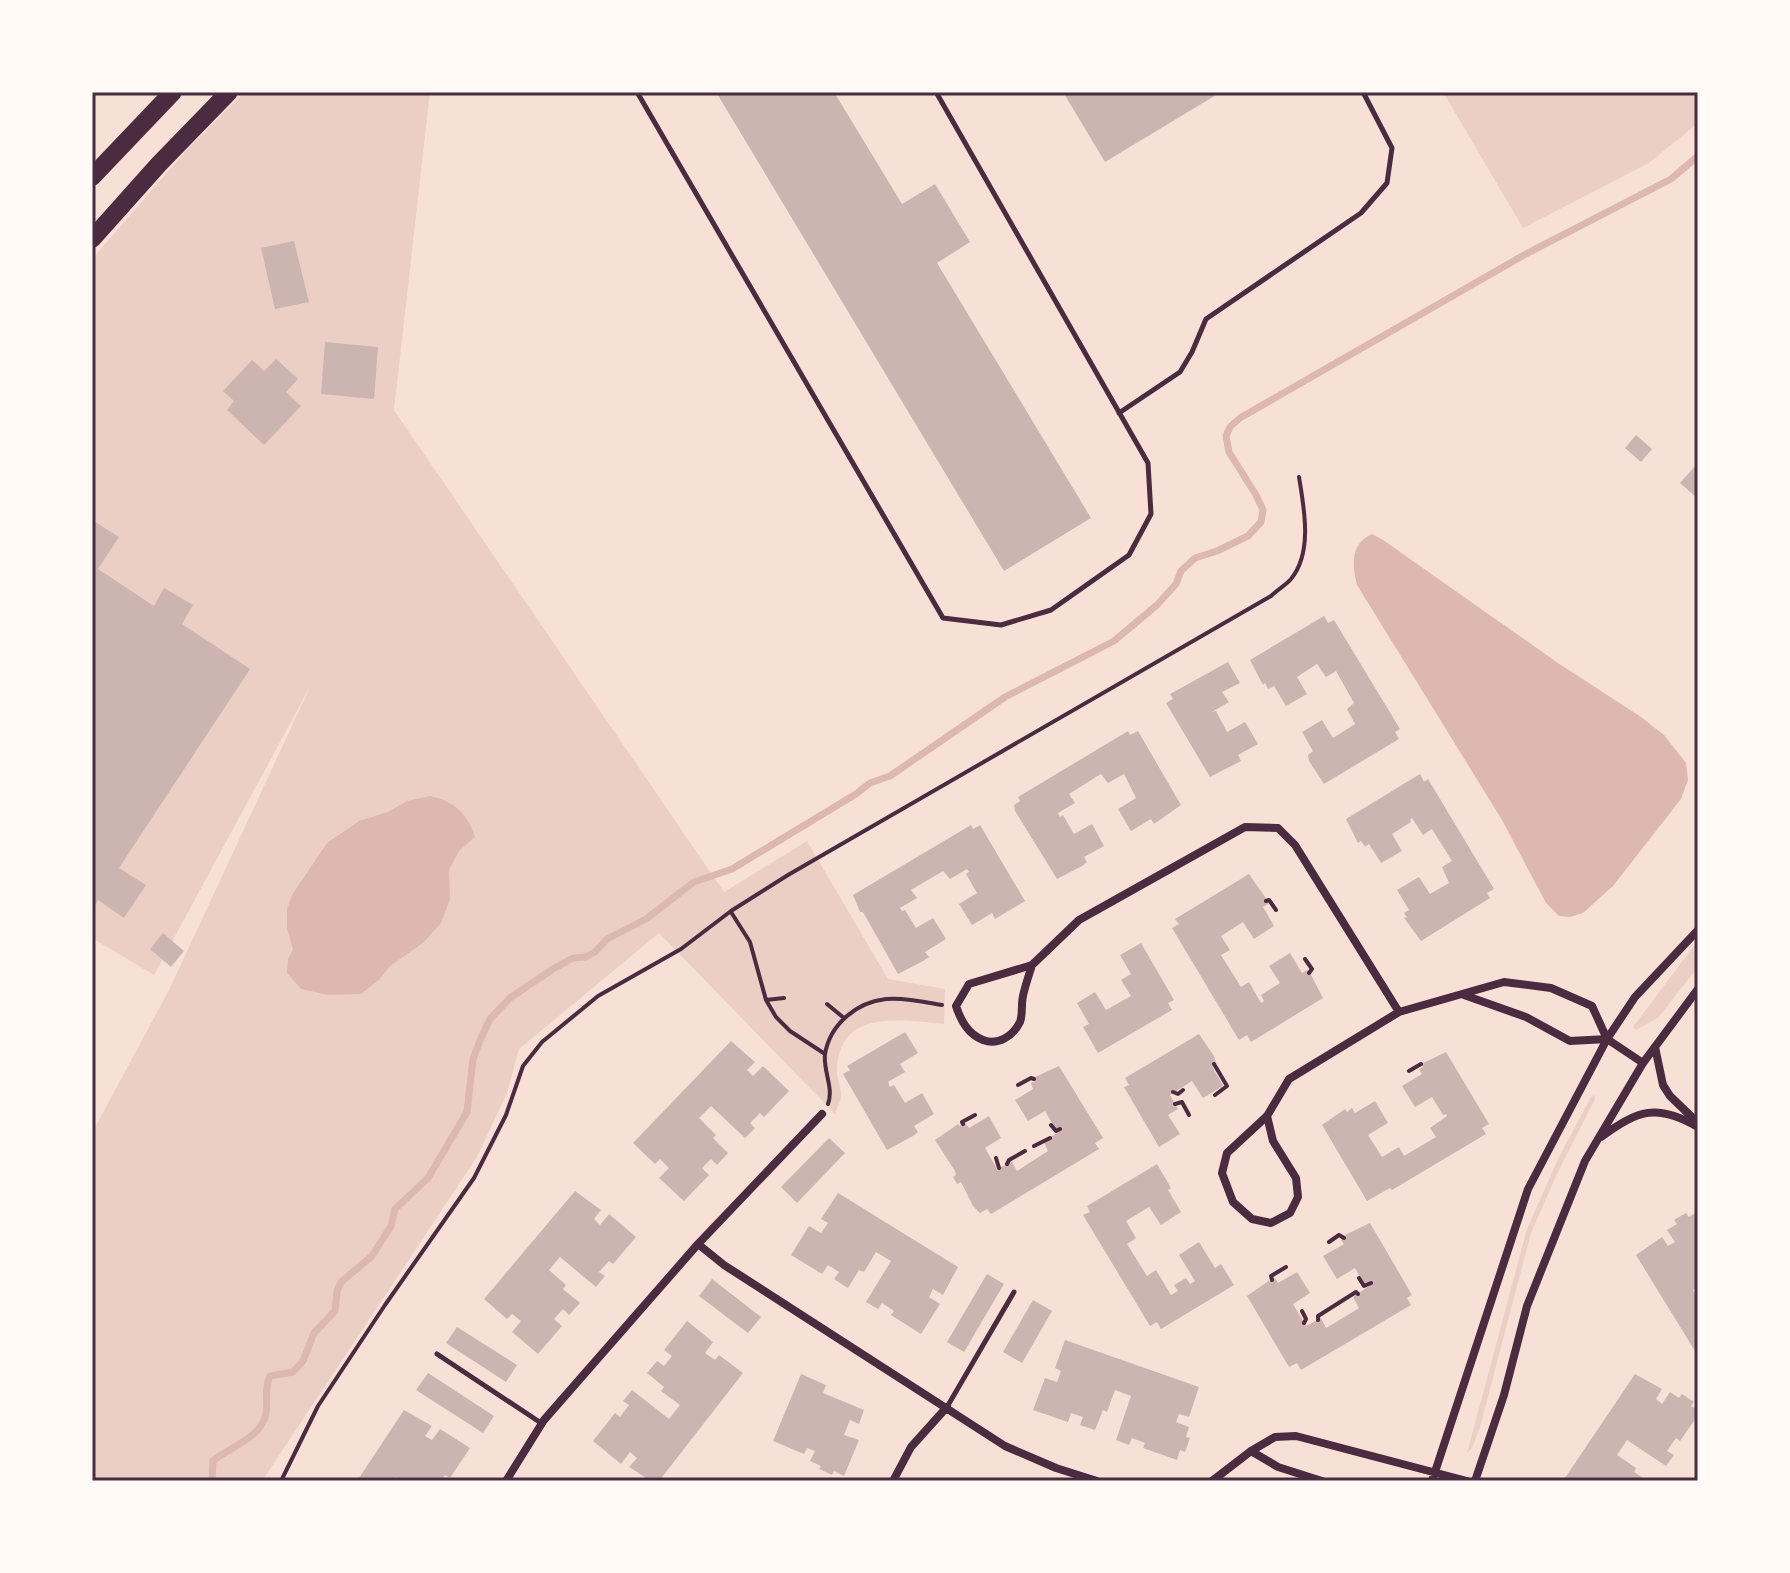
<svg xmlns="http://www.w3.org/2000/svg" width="1790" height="1573" font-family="'Titillium Web',sans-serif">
  <rect width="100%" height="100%" fill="#f7e1d7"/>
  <path fill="#ebcfc5" d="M244,92h186l-36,318 330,482 83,-51 81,138 57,10 -1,35c-43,-4 -107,-16 -107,48 0,8 5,16 4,24 0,6 -5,13 -6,18l-176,-181 -140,116 -12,44 -30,64 -215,324h-170v-348l77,-143 142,-305 -157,290 -62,-37v-679l92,-106z
    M1443,92h255v31l-49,40 -126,65z
    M1698,940v27l-40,51 -22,12 -3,-3z
    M1595,1095v4l-39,77 -25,57 -51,194 -8,21 -5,5 60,-224 32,-72 32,-60z"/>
  <path fill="#dcb8b0" d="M1372,534l11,6 175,123 83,54 23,18 22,28 2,17 -7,19 -68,87 -30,27 -13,4 -11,-1 -13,-13 -44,-83 -145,-235c-5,-20 -7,-41 15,-51z
    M430,796c24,5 37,17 45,41l-16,14 -10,19 1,29 -9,24 -18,20 -33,23 -11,14 -18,14 -33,1 -27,-6 -14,-16 1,-14 5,-10 -6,-21v-19l5,-14 35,-52 32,-22 29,-9 19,-11z"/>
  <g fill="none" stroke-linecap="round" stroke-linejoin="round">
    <path stroke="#dcb8b0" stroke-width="7" d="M212,1481l1,-20c17,-14 48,-23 53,-47 2,-14 -2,-25 4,-38l23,-4 10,-11 11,-28 21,-22 2,-20 4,-9 31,-26 19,-30 4,-17 33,-31 39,-66 6,-53 8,-21 9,-19 20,-21 43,-29 20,-11 13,-1 9,-5 12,-13 39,-20 48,-37 38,-13 124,-75 14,-11 20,-7 115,-79 109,-56 43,-36 19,-21 5,-13 14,-13 22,-7 31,-15 13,-14 2,-12 -7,-15 -27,-43 -3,-16 4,-9 10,-9 284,-163 147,-76 27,-23"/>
  </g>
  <path fill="#ccb4b1" d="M716,92h118l68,112 33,-20 35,58 -33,21 154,255 -87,53z
    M1063,92h158l-116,70z
    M294,241l15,61 -34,7 -14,-61z
    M325,342l53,5 -4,52 -53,-5z
    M276,359l22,20 -12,13 15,14 -37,39 -37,-35 7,-9 -11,-10 29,-31 12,11z
    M1636,435l16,14 -11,13 -16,-14z
    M1698,463v32l-2,2 -16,-14z
    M92,520l27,17 -21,32 56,37 10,-18 29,17 -11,19 68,45 -131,199 27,17 -22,33 -26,-18 -6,10z
    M1324,616l4,7 6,-3 66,109 -5,3 4,7 -75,45 -15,-23 -1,-6 5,-4 -11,-19 20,-12 11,18 22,-14 -8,-15 7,-6 -18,-32 -10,6 -9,-13 -20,13 10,17 -21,12 -12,-20 -6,3 -3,-6 -2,2 -13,-25z
    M1228,662l12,21 -18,9 7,10 -17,10 4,-1 11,21 18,-10 13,22 -20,11 3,6 -31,16 -44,-74 7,-4 -3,-5z
    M1128,731l2,4 8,-4 43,74 -27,19 -3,-5 -20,12 -13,-22 18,-11 -12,-24 -16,9 -7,-9 -5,3 -27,17 6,9 -17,10 2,4 3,-2 11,19 18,-10 12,22 -20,11 3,5 -5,4 -25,13 -42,-68 -1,-6 6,-4 -2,-4z
    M1420,774l4,8 4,-3 66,110 -7,4 3,5 -69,43 -17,-23 3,-1 -3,-4 5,-3 -12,-20 22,-13 11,17 19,-11 -7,-16 10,-6 -20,-32 -9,6 -11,-17 -2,2 1,2 -19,12 10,17 -21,12 -12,-19 -4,3 -4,-6 -3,2 -12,-24z
    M971,825l2,4 7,-4 45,76 -30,18 -3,-6 -20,12 -13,-21 18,-11 -11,-19 3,-2 -2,-3 -17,10 -7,-8 -32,19 6,8 -17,10 2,3 3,-1 11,18 17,-10 13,21 -21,13 4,5 -6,4 -25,13 -35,-62h-3l-7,-17z
    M1249,874l16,23 3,7 -5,3 11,19 -20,13 -11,-17 -22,14 9,14 -9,5 20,32 8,-5 12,21 3,-2 -3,-6 19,-12 -11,-17 21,-13 12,20 5,-3 3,3 13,25 -72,44 -4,-7 -8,5 -67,-112 7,-4 -4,-5z
    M163,933l21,18 -13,16 -21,-18z
    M1141,943l33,57 -6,3 4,7 -74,43 -15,-26 6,-3 -12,-21 18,-11 11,18 25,-14 -10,-16 10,-6 -11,-19z
    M905,1032l13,21 -18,11 5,8 -17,10 2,5 4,-2 11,18 17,-10 12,21 -20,12 4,6 -5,4 -26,14 -44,-76 7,-4 -3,-4z
    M1199,1034l15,22 2,7 -4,3 11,20 -20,12 -11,-17 -22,14 8,14 -10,6 12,19 -21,13 -35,-60 5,-2 -4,-7z
    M731,1041l24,21 -8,8 6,6 10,-10 26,25 -25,26 -4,-4 -10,10 5,5 -10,10 -34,-32 -12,12 17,17 -3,3 15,15 -11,12 -6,-6 -9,9 7,7 -25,26 -25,-23 10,-10 -9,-9 -5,5 -22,-21z
    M1446,1052l43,72 -7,4 4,6 -94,56 -2,-2 -23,13 -45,-76 23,-16 2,3 5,-4 3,5 20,-12 13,22 -20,12 14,22 17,-10 5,9 32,-19 -6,-9 17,-12 -1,-2 -3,1 -11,-18 -17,10 -13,-21 20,-12 -3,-5 4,-2 -2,-3z
    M1059,1066l44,72 -8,5 4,6 -108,65 -4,-5 -7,4 -7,-7 -12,-24 -4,2 -4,-7 3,-2 -1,-4 -20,-31 23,-16 2,2 5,-3 4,5 20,-12 12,22 -16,10 12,21 15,-7 5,9 31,-20 -4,-9 17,-12h-5l-11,-19 -17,10 -13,-21 18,-11 -2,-6 4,-2 -2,-3z
    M829,1138l16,15 -48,50 -16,-16z
    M1157,1164l14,24 -3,2 13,22 -20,13 -12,-18 -23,14 10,17 -9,6 20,32 9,-6 15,25 7,-4 -4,-6 12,-7 4,6 5,-3 -16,-26 20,-13 16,26 6,-4 13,21 -73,44 -4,-7 -7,4 -67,-111 7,-3 -3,-6z
    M575,1191l26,19 -7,9 6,6 9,-11 27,23 -23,27 -4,-3 -10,11 6,4 -9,11 -36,-30 -11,13 17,15 -3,4 17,14 -11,12 -6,-6 -9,10 8,7 -24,28 -26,-22 9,-11 -9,-7 -5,5 -23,-20z
    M838,1193l120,74 -15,28 -10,-6 -4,8 11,7 -19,30 -30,-19 3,-4 -12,-8 -4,6 -12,-7 25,-41 -15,-9 -12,20 -5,-2 -11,18 -14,-9 5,-7 -11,-7 -6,9 -31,-19 18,-29 12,7 7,-10 -7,-4z
    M1698,1211v76l-5,3 5,8v58l-62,-101 26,-18 6,9 7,-4 -8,-12 10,-6 -3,-4 12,-7 3,4z
    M1370,1223l42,72 -5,3 4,7 -110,65 -4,-7 -8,4 -42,-71 23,-16 5,-2 3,5 19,-11 13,21 -17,11 13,22 15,-8 5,10 7,-4 26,-16 -6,-11 19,-13 -8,1 -9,-17 -18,11 -14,-23 21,-12 -3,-4 4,-5z
    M987,1274l17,10 -40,68 -17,-10z
    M712,1279l49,38 -13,16 -49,-37z
    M1033,1300l19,11 -30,52 -19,-11z
    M687,1321l26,21 -8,11 10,7 4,-5 24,18 -84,108h-8l-22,-14 8,-9 -7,-6 -9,12 -28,-23 22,-28 5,4 9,-12 -6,-4 9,-11 37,29 11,-14 -19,-14 3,-4 -17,-14 10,-12 7,5 8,-10 -8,-6z
    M457,1327l60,38 -11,17 -60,-39z
    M1065,1340l134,47 -10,30 -10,-3 -3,8 13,5 -3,10 4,1 -5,14 -5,-2 -3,10 -34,-12 2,-5 -13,-5 -3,7 -13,-5 15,-44 -16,-6 -8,22 -4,-2 -8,20 -15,-5 3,-8 -12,-4 -3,9 -35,-12 12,-32 12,4 4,-11 -6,-3z
    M428,1373l66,43 -11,17 -67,-43z
    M801,1374l25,11 -3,8 41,17 -5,14 -9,-4 -6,15 15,5 -15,36 -10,-5 -2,4 -13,-6 2,-3 -11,-5 5,-10 -8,-3 -3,6 -31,-13z
    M1635,1374l27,15 -6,10 6,5 8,-12 9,6 3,-4 12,8 -3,4 7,4v5l-18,26 -4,-3 -9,13 7,4 -8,11 -39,-26 -10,15 19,13 -2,4 14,9h-85z
    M404,1410l28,16 -7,10 7,4 8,-11 30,19 -20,30 -5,-3 -4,6h-39l-6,-4 -2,4h-37z"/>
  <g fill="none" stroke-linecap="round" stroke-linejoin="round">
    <path stroke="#4a2c40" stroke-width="4" d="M1266,901l3,-1 7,10
      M731,912l19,30 16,58 10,17 14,14 35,23
      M1305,959l7,10 -3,4
      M766,1000l18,-2
      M827,1004l17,14
      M1214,1064l13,22 -12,9
      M1409,1071l12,-7
      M1018,1085l13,-7 3,1
      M1173,1092l5,2 5,-4
      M828,1104c6,-16 -5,-33 -3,-50 5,-30 32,-52 61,-55 18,-2 39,3 56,6
      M1175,1104l7,-2 7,13
      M963,1124l-1,-2 13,-7
      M1051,1125l5,6 4,-2
      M1034,1146l16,-8
      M996,1158l3,10
      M1007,1164l2,-4 16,-9
      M1329,1242l10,-7 5,3
      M1359,1278l5,8 7,-3
      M1272,1280l-1,-4 15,-9
      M1302,1311l4,8 -2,4
      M1318,1320v-4l38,-24 2,2
      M281,1481l37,-75 67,-101 89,-127 32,-63 17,-49 19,-24 56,-46 83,-47 50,-38 57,-36 483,-279c6,-6 15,-11 20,-17 22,-27 13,-71 8,-102"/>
    <path stroke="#4a2c40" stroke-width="5" d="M637,92l306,526 58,7 50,-15 78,-55 22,-41 -3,-51 -212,-371
      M1119,413l61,-41 12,-20 14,-33 155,-106 26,-30 5,-35 -29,-56
      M437,1354l104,69
      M947,1407l67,-115"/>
    <path stroke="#4a2c40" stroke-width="8" d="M1032,965c-3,10 -7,21 -9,31 -2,8 0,18 -3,26 -7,14 -22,24 -37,18 -15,-6 -22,-19 -27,-34l13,-22 63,-19 47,-45 166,-93 33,1 17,17 104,167
      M1464,995l62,22 44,24 37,-2
      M1655,1047l8,38 7,11 28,27
      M1267,1116l6,25 23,37 2,19 -8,16 -19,10 -19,-4 -19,-17 -11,-29 5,-20 40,-37 22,-37 110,-67 105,-30 47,6 41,18 15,33 36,24
      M1601,1137c37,-27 56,-34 97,-10
      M698,1244l26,21 281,181 51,22 41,13
      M1251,1451l27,16 44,14
      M506,1481l38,-61 154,-176 124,-130
      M893,1481l18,-34 36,-40
      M1212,1481l39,-30 24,-14 21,-1 171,45
      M1432,1481l96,-292 79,-150 28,-42 63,-67
      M1475,1481l29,-86 23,-89 58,-145 58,-98 55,-74"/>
    <path stroke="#4a2c40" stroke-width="18" d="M92,177l81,-85
      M92,239l67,-75 70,-72"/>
  </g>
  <rect width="1790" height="1573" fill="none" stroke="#fffaf5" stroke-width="188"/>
  <rect x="94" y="94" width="1602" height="1385" fill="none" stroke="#4a2c40" stroke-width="3"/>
</svg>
